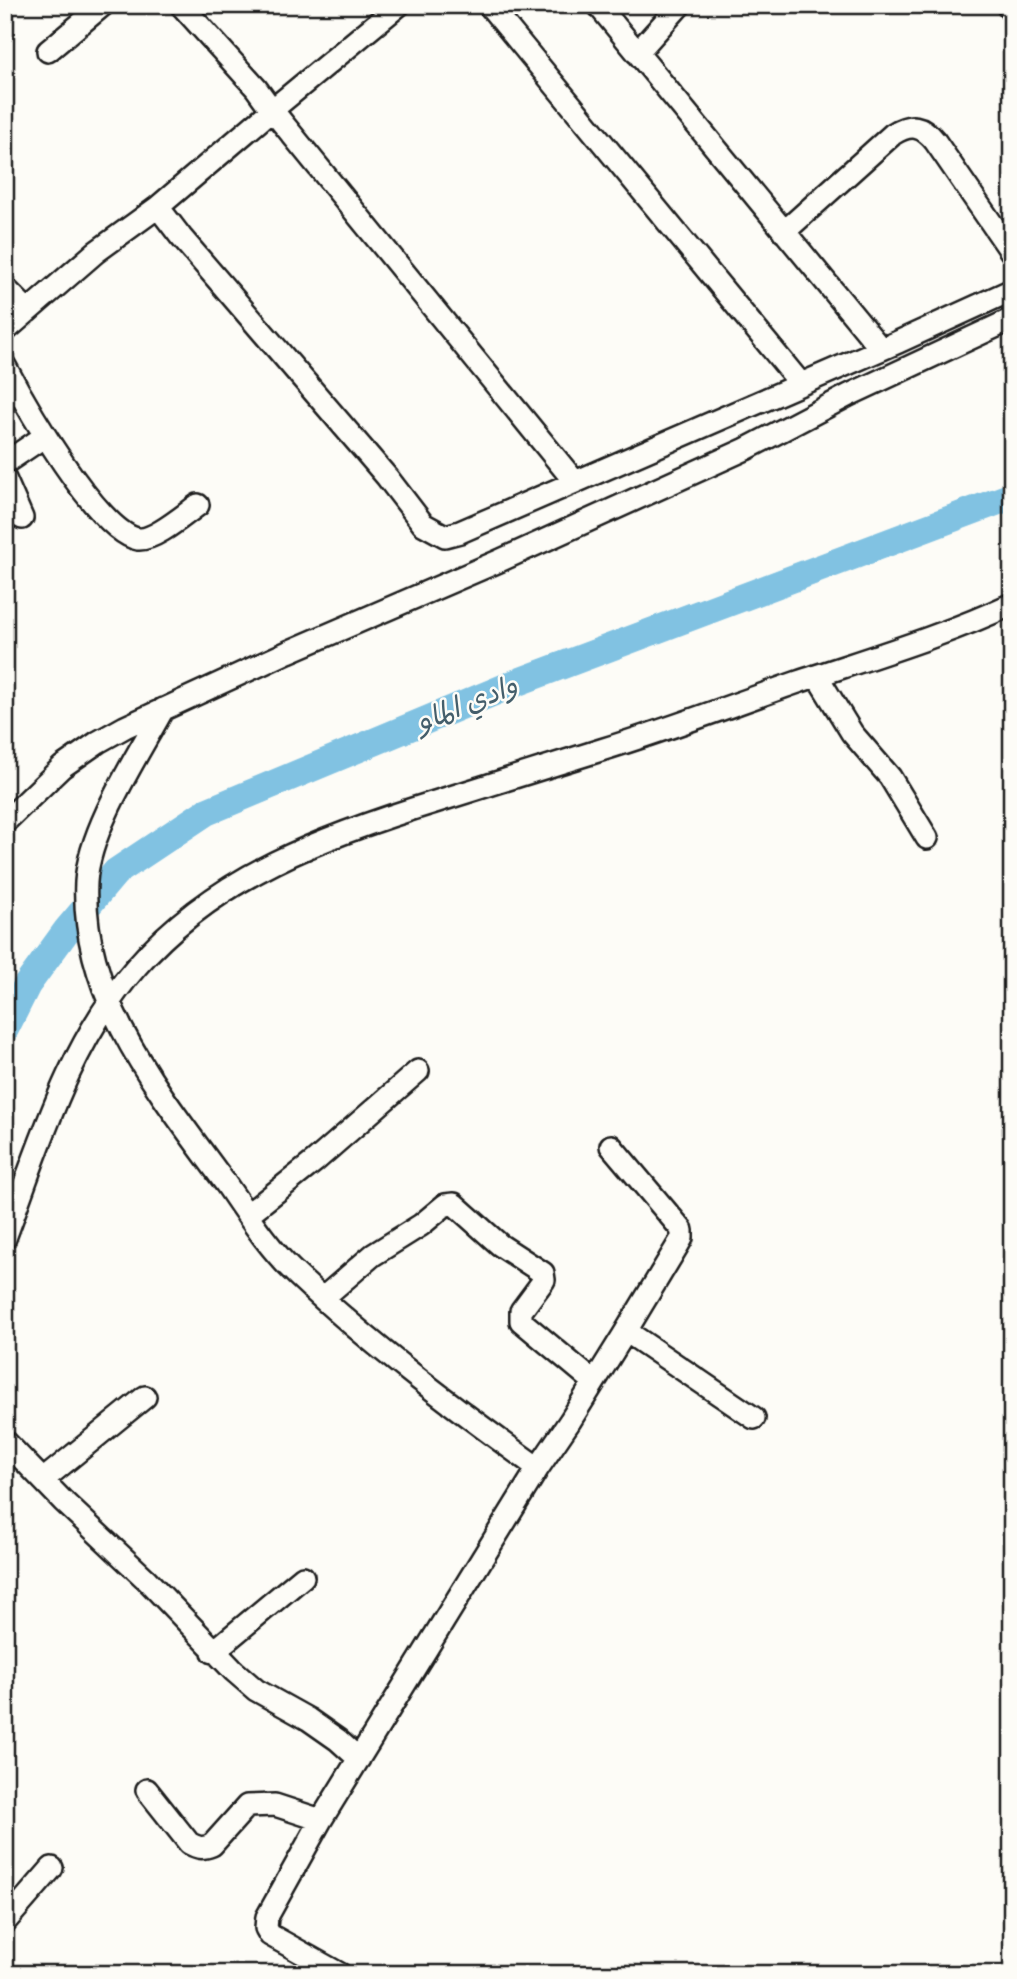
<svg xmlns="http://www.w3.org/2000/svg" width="1017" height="1979" font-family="Sriracha,'Playpen Sans Arabic',sans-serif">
  <rect width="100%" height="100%" fill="#fdfcf7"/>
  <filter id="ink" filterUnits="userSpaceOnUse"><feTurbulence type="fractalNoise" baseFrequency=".0143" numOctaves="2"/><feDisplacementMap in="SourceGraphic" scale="14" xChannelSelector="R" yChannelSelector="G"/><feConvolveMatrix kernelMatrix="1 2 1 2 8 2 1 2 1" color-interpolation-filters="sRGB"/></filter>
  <g filter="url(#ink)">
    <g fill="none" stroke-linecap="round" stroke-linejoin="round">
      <path stroke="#81c2e2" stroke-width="28" d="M5,1029l22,-44 40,-55 49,-58 90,-60 312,-130 494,-186"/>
      <defs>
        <path id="minor" d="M181,5l75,83 16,22 -114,97 23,30 206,240 36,47 22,12 15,-4 438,-190 114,-52
          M399,5l-127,105 303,372
          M489,5l312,379
          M598,5l283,344
          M1007,5l5,7
          M48,51l55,-46
          M637,53l43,-48
          M784,232l109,-98c18,-11 29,-9 42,7l77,112
          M5,288l23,23
          M5,331l91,-79 62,-45
          M5,366c19,36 93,167 133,173 16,2 47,-25 60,-34
          M5,463l40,-27
          M5,479l17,39
          M817,676l35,57 38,44 37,61
          M163,709c-26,48 -74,120 -77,173 -6,116 76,214 140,302 22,32 43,65 72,92 74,70 157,132 240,192l32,-47 56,-90 128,87
          M5,822l57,-55 36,-25 27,-15 163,-75 211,-91 247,-112 103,-54 163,-76
          M611,1146l71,84v8l-4,7 -52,86
          M247,1215l68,-54 103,-90
          M5,1238c35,-94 65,-196 132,-272 78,-90 190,-131 301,-165 54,-17 108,-34 163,-51 66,-20 131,-45 197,-68 71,-24 146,-46 214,-78
          M323,1298l50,-43 48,-30 24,-20 9,-1 46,41 43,28 1,7 -23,31v10l73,61
          M5,1441l58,60 84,79 87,91 22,19 52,29 30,21 21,19
          M43,1480l102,-83
          M213,1652l90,-75
          M147,1790l42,53c9,5 13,6 23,2l35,-39 28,-1 46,15
          M5,1922l47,-54
          M340,1974l-70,-39 -4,-7 1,-11 54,-97 217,-352"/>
      </defs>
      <use href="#minor" stroke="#1c1c1c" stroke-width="26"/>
      <use href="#minor" stroke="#fdfcf7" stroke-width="21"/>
    </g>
  </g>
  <g text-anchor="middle" stroke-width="5" stroke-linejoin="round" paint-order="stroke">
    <g font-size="28" font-style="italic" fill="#445e6b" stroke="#fdfcf7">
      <text transform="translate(466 703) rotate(-22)" y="10">وادي الماو</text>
    </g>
  </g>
  <rect width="1017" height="1979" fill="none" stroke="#fdfcf7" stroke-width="28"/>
  <rect x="14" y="14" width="989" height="1951" fill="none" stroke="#1c1c1c" stroke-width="2.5" filter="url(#ink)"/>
</svg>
